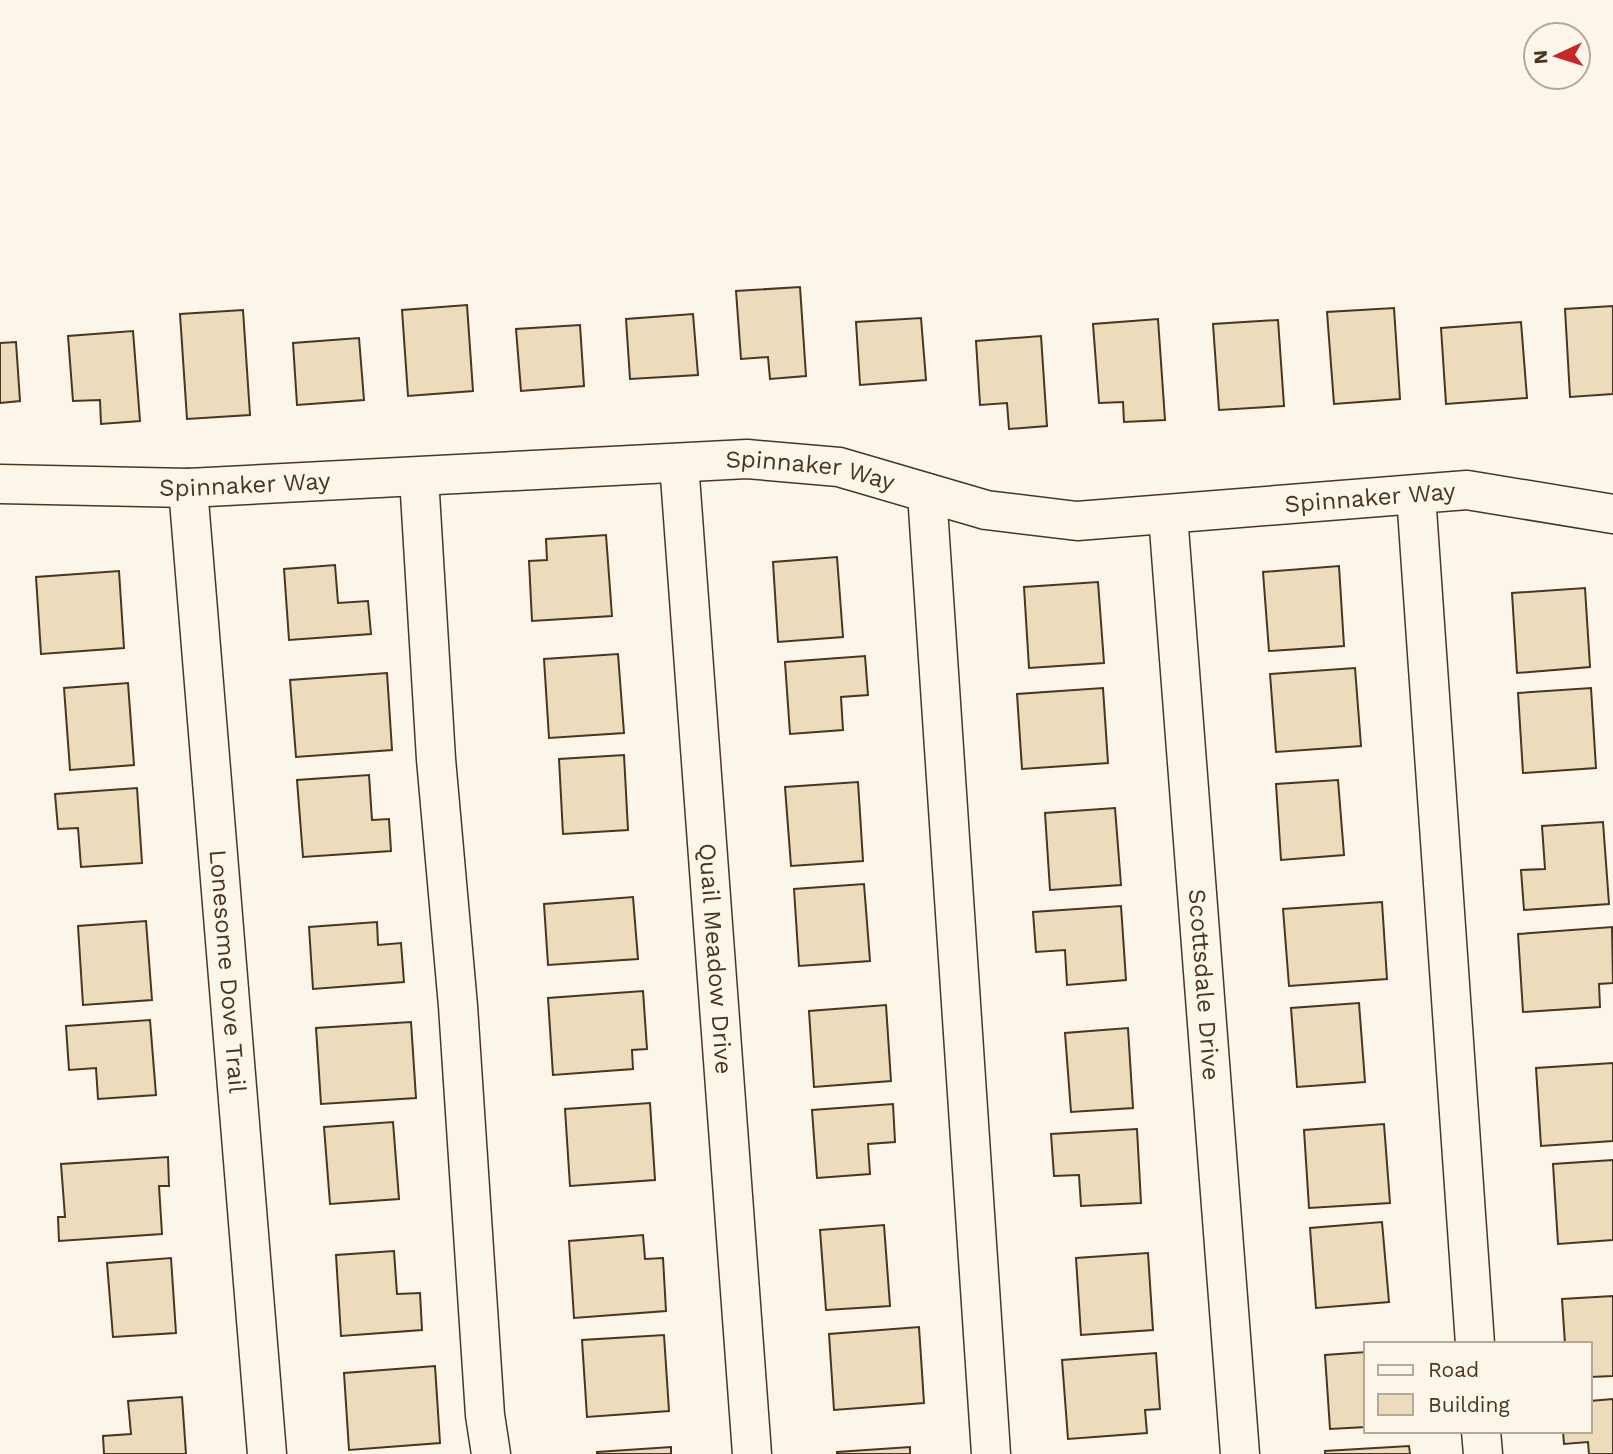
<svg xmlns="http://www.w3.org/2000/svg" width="1613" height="1454" font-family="'Work Sans',sans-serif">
  <rect width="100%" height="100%" fill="#fbf6e9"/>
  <path fill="#ecdcbc" stroke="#4a3520" stroke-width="2" d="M800,287l6,89 -36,3 -2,-22 -27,2 -5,-68z
    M467,305l6,86 -65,5 -6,-86z
    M1613,306v88l-43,3 -5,-88z
    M1394,308l6,91 -66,5 -7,-92z
    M243,310l7,105 -63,4 -7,-105z
    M693,314l5,61 -68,4 -4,-60z
    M921,318l5,62 -66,5 -4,-63z
    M1158,319l7,101 -41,2 -1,-20 -24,1 -6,-79z
    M1278,320l6,86 -65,4 -6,-86z
    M1521,322l6,76 -81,6 -5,-76z
    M580,325l4,61 -63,5 -5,-62z
    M133,331l7,90 -39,3 -1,-24 -27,1 -5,-65z
    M1041,336l6,90 -38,3 -2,-26 -27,2 -4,-64z
    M359,338l5,62 -67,5 -4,-62z
    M16,342l4,59 -20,2v-60z
    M606,535l6,81 -80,5 -3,-60 18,-1 -1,-21z
    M837,557l6,80 -65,5 -5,-80z
    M335,565l3,38 30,-2 3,33 -82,6 -5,-71z
    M1339,566l5,80 -75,5 -6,-79z
    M119,571l5,77 -83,6 -5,-77z
    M1098,582l6,81 -75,5 -5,-81z
    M1585,588l5,79 -73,6 -5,-80z
    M618,654l6,79 -75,5 -5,-79z
    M865,656l3,39 -27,2 2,33 -53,4 -5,-72z
    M1355,668l6,78 -85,6 -6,-78z
    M387,673l5,77 -96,7 -6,-77z
    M128,683l6,82 -64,5 -6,-82z
    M1103,688l5,75 -86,6 -5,-75z
    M1591,688l5,80 -73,5 -5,-80z
    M624,755l4,75 -65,4 -4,-75z
    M369,775l3,45 17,-1 2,32 -88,6 -6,-77z
    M1338,780l6,75 -63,5 -5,-76z
    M858,782l5,79 -72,5 -6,-79z
    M137,788l5,75 -61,4 -3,-39 -20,1 -3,-35z
    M1115,808l6,77 -71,5 -5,-77z
    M1603,822l6,82 -85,6 -3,-40 24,-1 -3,-43z
    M864,884l6,77 -71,5 -5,-77z
    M633,897l5,62 -90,6 -4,-61z
    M1382,902l5,77 -98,7 -6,-77z
    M1121,906l5,74 -59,5 -2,-35 -29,2 -3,-40z
    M146,921l6,79 -69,5 -5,-79z
    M377,922l1,23 23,-2 3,39 -91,7 -4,-62z
    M1612,927l1,56 -14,1 1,23 -77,5 -5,-78z
    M643,991l4,58 -15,1 1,19 -80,6 -5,-77z
    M1359,1003l6,79 -68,5 -6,-79z
    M886,1005l5,76 -77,6 -5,-76z
    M150,1020l6,75 -58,4 -2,-31 -27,2 -3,-44z
    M411,1022l5,76 -95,6 -5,-76z
    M1128,1028l5,80 -62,4 -6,-79z
    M1613,1063v78l-72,5 -5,-78z
    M650,1103l5,77 -85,6 -5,-77z
    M893,1104l2,38 -27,2 2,30 -53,4 -5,-68z
    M393,1122l6,77 -69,5 -6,-77z
    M1384,1124l6,79 -81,5 -5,-78z
    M1137,1129l4,74 -60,3 -2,-31 -25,1 -3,-42z
    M168,1157l1,29h-10l3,48 -103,7 -1,-24h7l-4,-53z
    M1613,1160v80l-55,4 -5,-80z
    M1382,1222l7,80 -73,6 -6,-80z
    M884,1225l6,81 -64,4 -6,-80z
    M643,1235l2,24 18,-1 3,53 -92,7 -5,-77z
    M394,1251l3,43 23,-1 2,37 -81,6 -5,-81z
    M1148,1253l5,77 -72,5 -5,-77z
    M171,1258l5,75 -63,4 -6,-74z
    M1613,1296v80l-23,1v-33h-25l-3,-45z
    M919,1327l5,76 -90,7 -5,-76z
    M664,1335l5,76 -82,6 -5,-77z
    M1366,1352v75l-36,2 -5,-74z
    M1156,1353l4,56 -15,1 2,23 -79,6 -6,-79z
    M435,1366l5,77 -91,7 -5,-77z
    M182,1397l4,57h-82l-1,-18 28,-2 -3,-33z
    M1613,1399v55h-24l-1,-12 -24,2 -1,-13h27v-30z
    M1409,1446l1,8h-85v-3z
    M671,1447v7h-74v-2z
    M910,1447v7h-73v-2z"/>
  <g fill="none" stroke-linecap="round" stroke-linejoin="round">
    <defs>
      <g id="minor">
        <path id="s1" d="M679,463l73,991"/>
        <path d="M419,477l17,282 22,247 27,409 6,39"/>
        <path id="s2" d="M0,484l188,4 559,-29 92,8 147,43 91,11 390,-31 146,24"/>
        <path id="s3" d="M188,488l79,966"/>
        <path d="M927,493l64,961"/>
        <path d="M1416,495l59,849"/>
        <path id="s4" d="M1168,515l72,939"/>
        <path d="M1481,1431l2,23"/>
      </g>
    </defs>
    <use href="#minor" stroke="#4a3520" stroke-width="41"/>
    <use href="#minor" stroke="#fbf6e9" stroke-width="38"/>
  </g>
  <g text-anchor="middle" stroke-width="5" stroke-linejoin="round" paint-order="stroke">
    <g font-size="24" fill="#4a3520" stroke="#fbf6e9">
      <text dy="8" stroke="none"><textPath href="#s2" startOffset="812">Spinnaker Way</textPath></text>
      <text dy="8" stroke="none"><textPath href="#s2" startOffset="245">Spinnaker Way</textPath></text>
      <text dy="8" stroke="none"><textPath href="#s2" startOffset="1379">Spinnaker Way</textPath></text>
      <text dy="8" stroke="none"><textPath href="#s1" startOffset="497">Quail Meadow Drive</textPath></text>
      <text dy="8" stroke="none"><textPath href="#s3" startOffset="485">Lonesome Dove Trail</textPath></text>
      <text dy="8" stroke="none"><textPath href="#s4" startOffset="471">Scottsdale Drive</textPath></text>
    </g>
  </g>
  <rect x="1364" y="1342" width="228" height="91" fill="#fbf6e9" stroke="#b4a999" stroke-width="2"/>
  <rect x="1378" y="1365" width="35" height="10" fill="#fbf6e9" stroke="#b4a999" stroke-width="2"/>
  <text x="1428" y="1377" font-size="21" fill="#4a3520">Road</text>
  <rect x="1378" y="1394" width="35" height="21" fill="#ecdcbc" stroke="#b4a999" stroke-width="2"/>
  <text x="1428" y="1412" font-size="21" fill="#4a3520">Building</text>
  <g transform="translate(1557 56) rotate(266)"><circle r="33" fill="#fbf6e9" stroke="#b4a999" stroke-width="2"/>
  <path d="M0-5L12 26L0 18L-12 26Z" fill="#c62828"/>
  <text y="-10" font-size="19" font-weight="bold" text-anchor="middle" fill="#4a3520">N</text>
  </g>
</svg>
